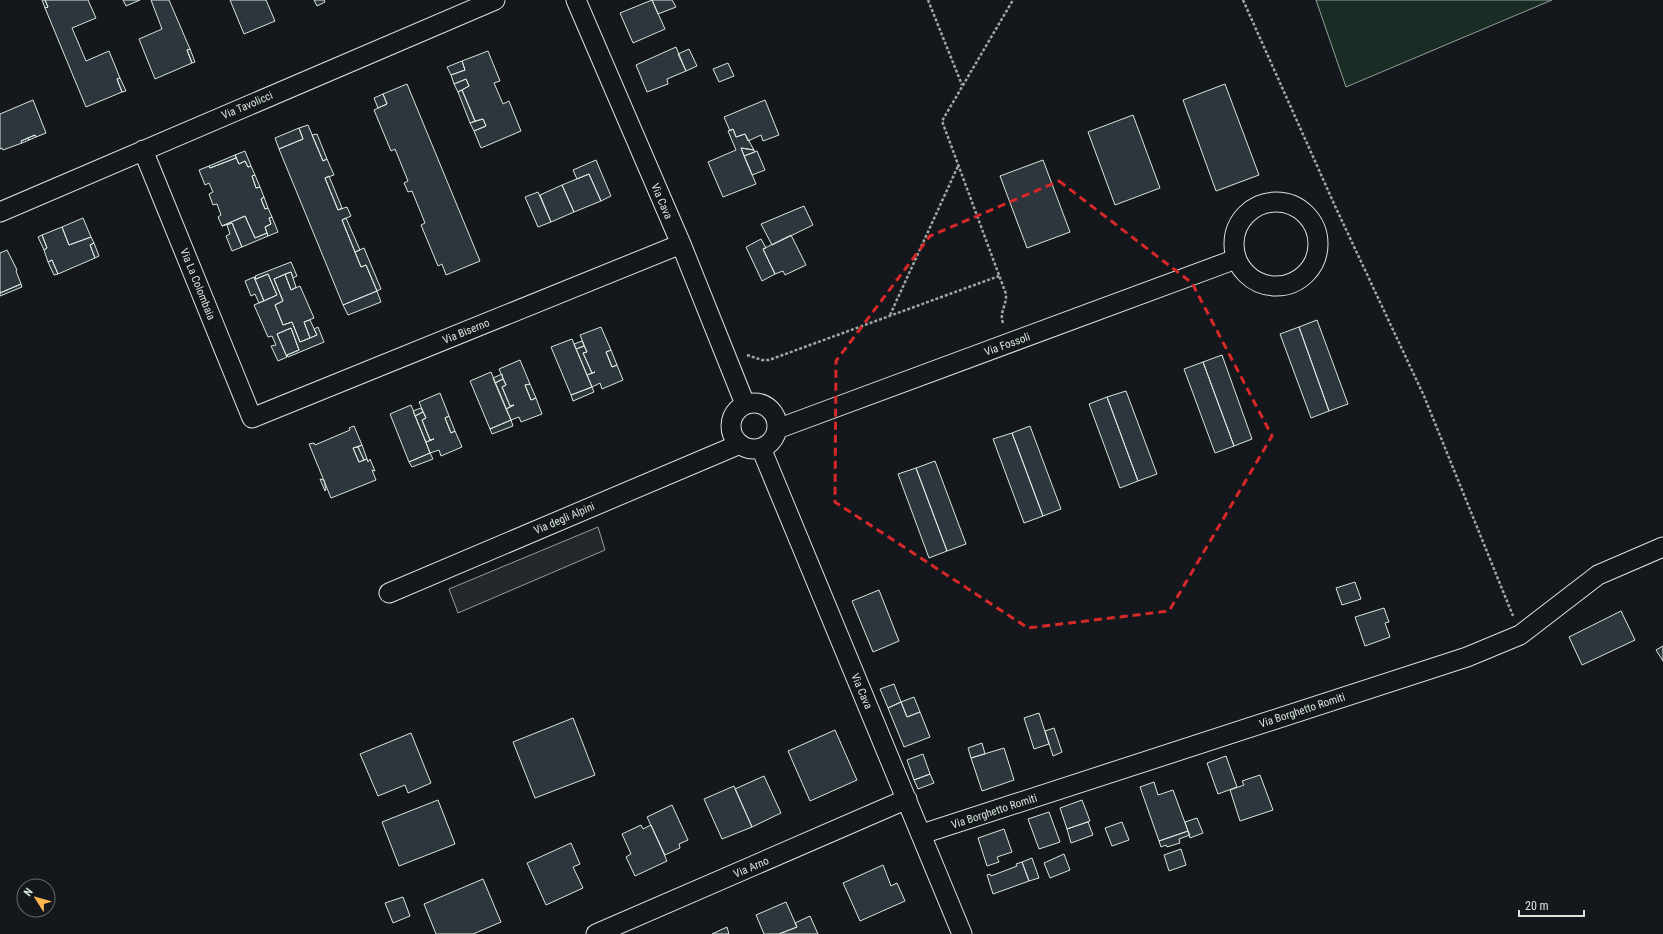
<svg xmlns="http://www.w3.org/2000/svg" width="1663" height="934" font-family="'Roboto Condensed',sans-serif">
  <rect width="100%" height="100%" fill="#14181c"/>
  <path fill="#1a2d24" stroke="#939e99" d="M1316,0h236l-206,87z"/>
  <path fill="#24282b" stroke="#939e99" d="M598,527l7,23 -147,63 -9,-24z"/>
  <path fill="#2c363c" stroke="#d8e6dc" d="M42,0h3l3,7 -3,1z
    M45,0h43l8,18 -24,10 14,33 23,-10 11,27 -3,1 5,13 -36,15 -41,-99 3,-1z
    M123,0h17l-14,6z
    M151,0h18l21,49 -3,1 5,13 -37,16 -16,-40 23,-10z
    M230,0h36l9,21 -31,13z
    M314,0h10l1,2 -8,4z
    M652,0h20l4,7 -18,7z
    M652,0l13,29 -32,14 -13,-30z
    M676,47l10,24 -19,8 1,5 -21,8 -11,-27z
    M190,49l5,13 -3,1 -5,-13z
    M689,49l8,17 -11,5 -8,-17z
    M488,51l12,30 -6,2 9,21 6,-3 12,30 -40,17 -7,-17 12,-5 -3,-7 -8,2 -13,-31 7,-4 -3,-7 -12,5 -3,-9 14,-5 -3,-9z
    M462,61l3,9 -14,5 -4,-8z
    M728,63l6,13 -15,6 -6,-13z
    M120,78l6,13 -4,1 -5,-13z
    M466,79l3,7 -11,6 -4,-8z
    M407,84l73,177 -34,14 -4,-11 -4,2 -17,-41 4,-2 -13,-32 -4,1 -4,-9 4,-2 -13,-32 -4,2 -17,-41 13,-6 -4,-10z
    M1225,84l34,91 -43,16 -33,-91z
    M462,90l13,31 -5,2 -12,-31z
    M383,94l4,10 -9,4 -4,-10z
    M33,100l13,33 -10,4 -1,-2 -14,6 1,2 -19,7 -1,-2 -2,1v-35z
    M765,100l14,35 -16,6 -2,-6 -13,6 -3,-7 -9,3 -3,-8 -3,2 -6,-14z
    M1133,115l27,73 -45,17 -27,-73z
    M483,119l3,7 -12,5 -4,-8z
    M308,125l15,36 4,-2 7,16 -9,3 13,32 9,-3 4,9 -9,4 19,47 5,-2 11,26 -34,14 -64,-156 24,-10 -4,-11z
    M299,128l4,11 -24,10 -4,-11z
    M733,129l3,8 9,-3 9,16 -13,-2 15,36 -33,13 -15,-35 28,-12 -8,-19z
    M317,134l10,25 -4,2 -11,-26z
    M35,135l1,2 -7,3 -1,-2z
    M28,138l1,2 -7,3 -1,-2z
    M741,148l13,2 1,2 -11,4z
    M245,151l6,15 -3,1 -3,-6 -6,3 -4,-9z
    M757,151l8,19 -13,5 -8,-19z
    M235,155l4,9 6,-3 3,6 3,-1 4,9 -3,1 4,12 4,-1 4,10 -3,2 4,10 3,-1 4,9 -3,1 2,6 -6,3 3,9 -1,-3 -12,5 -10,-22 -23,10 -4,-9 3,-2 -4,-11 -4,1 -4,-11 4,-2 -4,-9 -4,2 -6,-15 10,-4 1,2 26,-10z
    M235,155l1,3 -26,10 -1,-2z
    M596,160l15,36 -10,5 -12,-27 -12,5 -4,-9z
    M1043,160l27,72 -43,16 -27,-72z
    M589,174l12,27 -27,11 -12,-27z
    M255,175l5,12 -4,1 -4,-12z
    M329,176l13,32 -4,2 -13,-32z
    M562,185l12,27 -23,10 -11,-27z
    M538,192l13,30 -13,5 -13,-30z
    M264,197l4,11 -3,1 -4,-10z
    M804,206l9,19 -41,20 -11,-21z
    M245,216l10,22 12,-5 1,3 -26,11 -10,-24 -10,3z
    M272,217l6,15 -10,4 -3,-9 6,-3 -2,-6z
    M83,218l8,19 -22,8 -7,-18z
    M346,218l14,32 -5,2 -13,-32z
    M232,223l10,24 -10,4 -6,-15 4,-2 -3,-9z
    M62,227l7,18 22,-8 3,6 -4,2 5,13 -37,16 -6,-14 -4,2 -4,-12 3,-2 -5,-13z
    M42,235l5,13 -3,2 -6,-13z
    M791,235l15,30 -21,10 -2,-4 -8,3 -12,-25z
    M761,239l5,9 -3,1 12,25 -13,7 -16,-34z
    M94,243l5,13 -4,2 -5,-13z
    M364,248l17,41 -4,2 -11,-26 -5,2 -6,-15z
    M7,250l10,20 -1,1 5,13 -21,9v-40z
    M52,260l6,14 -4,1 -6,-13z
    M291,262l6,14 -4,2 -2,-6 -17,7 9,22 -8,4 8,20 9,-3 8,20 17,-7 -3,-6 4,-2 6,15 -36,15 -1,-2 12,-5 -8,-22 -14,6 10,23 -9,4 -7,-15 5,-1 -4,-9 -4,1 -14,-32 23,-10 -9,-21 -12,5 -1,-3z
    M291,272l5,15 -5,3 -6,-16z
    M268,274l9,21 -13,6 -10,-24 2,2z
    M285,274l6,16 9,-4 14,32 -10,4 6,16 -10,4 -8,-20 -9,3 -8,-20 8,-4 -9,-22z
    M254,277l10,24 -5,2 -4,-9 -4,2 -6,-15z
    M21,284l1,3 -22,9v-3z
    M377,291l4,11 -33,13 -5,-10z
    M310,320l7,15 -7,3 -6,-16z
    M1317,320l31,84 -19,7 -30,-84z
    M601,327l10,23 -5,2 6,15 5,-2 6,15 -21,9 -2,-6 -8,4 -5,-12 8,-3 -3,1 -9,-20 4,-1 -7,-17z
    M1299,327l30,84 -18,7 -31,-84z
    M291,328l8,22 -12,5v2l-10,-23z
    M572,339l20,48 -21,8 -20,-48z
    M582,341l2,5 -8,3 -2,-5z
    M584,346l3,6 -4,1 9,20 3,-1 -8,3 -11,-26z
    M611,350l6,15 -5,2 -6,-15z
    M1222,355l30,84 -18,7 -31,-84z
    M520,360l10,24 -5,1 6,15 5,-2 6,16 -21,8 -2,-5 -8,3 -5,-11 8,-4 -4,1 -8,-19 4,-2 -7,-16z
    M1203,362l31,84 -19,7 -31,-84z
    M491,372l20,48 -21,9 -20,-48z
    M502,374l1,5 -8,4 -2,-5z
    M503,379l3,6 -4,2 8,19 4,-1 -8,4 -11,-26z
    M530,384l6,14 -5,2 -6,-15z
    M592,387l2,5 -21,9 -2,-6z
    M1126,391l31,83 -19,7 -31,-84z
    M440,393l9,23 -4,2 6,15 4,-2 7,16 -21,9 -2,-6 -9,3 -4,-11 8,-3 -4,1 -8,-20 4,-2 -7,-16z
    M1107,397l31,84 -18,7 -31,-84z
    M411,405l19,48 -21,9 -19,-48z
    M421,408l2,4 -8,4 -2,-5z
    M423,412l3,6 -4,2 8,20 4,-1 -8,3 -11,-26z
    M449,416l6,15 -4,2 -6,-15z
    M511,420l2,6 -21,8 -2,-5z
    M354,426l8,19 -9,3 6,14 8,-3 1,3 2,-3 5,12 -3,-1 4,10 -45,18 -22,-54 5,-1 1,2 35,-15 -1,-2z
    M1030,426l31,83 -18,7 -31,-83z
    M1012,433l31,83 -19,7 -31,-84z
    M362,445l5,14 -3,1 -6,-13z
    M358,447l6,13 -5,2 -6,-14z
    M430,453l3,6 -21,8 -3,-5z
    M935,461l31,83 -19,7 -31,-83z
    M916,468l31,83 -18,7 -31,-84z
    M320,479l4,1 2,10 -1,1z
    M1355,582l6,17 -19,6 -6,-17z
    M879,590l20,51 -26,11 -21,-51z
    M1384,608l5,14 -4,1 5,14 -25,9 -10,-29z
    M1621,611l14,29 -53,25 -13,-28z
    M1663,646v15l-7,-11z
    M894,684l7,18 -13,6 -8,-19z
    M914,697l6,15 -13,5 -6,-15z
    M901,702l6,15 13,-5 10,25 -26,10 -16,-39z
    M1039,713l10,31 -15,5 -10,-31z
    M573,718l22,57 -60,23 -22,-56z
    M1054,728l8,24 -9,4 -8,-25z
    M835,730l22,50 -47,21 -22,-50z
    M411,733l20,50 -23,10 -3,-8 -27,11 -18,-42z
    M982,743l3,11 -14,4 -3,-10z
    M1004,748l10,32 -32,11 -11,-33z
    M923,754l7,20 -16,6 -7,-20z
    M1226,756l11,31 -19,7 -11,-31z
    M930,774l4,9 -16,6 -4,-9z
    M1260,775l13,35 -33,11 -10,-31 14,-5 -2,-4z
    M764,776l17,37 -29,14 -17,-38z
    M1154,782l4,13 15,-5 15,41 -29,10 -19,-54z
    M734,786l18,41 -30,12 -18,-40z
    M438,800l17,44 -56,22 -17,-44z
    M1082,800l8,21 -23,8 -7,-21z
    M672,805l16,35 -9,4 1,4 -15,7 -18,-38z
    M1049,812l11,30 -21,7 -11,-30z
    M1197,818l6,15 -13,5 -5,-16z
    M1088,822l5,13 -22,8 -4,-14z
    M1122,822l7,18 -17,6 -7,-18z
    M641,825l2,4 8,-4 16,36 -32,15 -9,-19 5,-3 -9,-20z
    M1004,829l8,23 -15,5 2,5 -12,4 -9,-28z
    M1188,831l2,4 -11,4 1,4 -13,4 -1,-2 -5,2 -2,-6z
    M571,843l9,21 -7,3 10,21 -37,17 -19,-42z
    M1181,849l5,16 -17,6 -5,-16z
    M1064,854l6,16 -20,8 -6,-15z
    M1032,858l7,20 -10,3 -7,-19z
    M1022,862l7,19 -36,13 -6,-19 3,-1 1,2 26,-10 -1,-2z
    M883,865l8,21 6,-3 8,18 -45,20 -17,-38z
    M483,879l18,43 -28,12h-37l-12,-30z
    M403,897l7,19 -17,7 -8,-20z
    M786,902l11,25 -18,7h-15l-8,-19z
    M810,916l8,18h-39l18,-7 -2,-4z
    M727,927l2,7h-17z"/>
  <g fill="none" stroke-linecap="round" stroke-linejoin="round">
    <defs>
      <path id="minor" d="M576,0l105,244 64,160
        M143,150l109,268 429,-174
        M1234 244a42 42 0 1 1 84 0a42 42 0 1 1-84 0Z
        M0,212l495,-212
        M731 426a23 23 0 1 1 46 0a23 23 0 1 1-46 0Z
        M777,429l459,-170
        M761,448l201,486
        M389,593l351,-149
        M922,834l545,-177 53,-22 78,-60 65,-28
        M596,934l311,-135"/>
    </defs>
    <use href="#minor" stroke="#d8e6dc" stroke-width="21"/>
    <path stroke="#9da8a2" stroke-width="2.5" stroke-dasharray="3 2" stroke-linecap="butt" d="M928,0l34,85
      M1243,0l92,206 89,190 89,220
      M890,315l68,-149
      M1003,323c-4,-11 4,-18 3,-29l-64,-173 71,-121
      M747,355l15,5h7l230,-84"/>
    <use href="#minor" stroke="#14181c" stroke-width="19"/>
  </g>
  <path fill="none" stroke="#d62828" stroke-width="3" stroke-dasharray="8 5" stroke-linejoin="round" d="M1059,181l133,102 80,153 -103,175 -141,17 -193,-126 1,-141 94,-125z"/>
  <g text-anchor="middle" stroke-width="3" stroke-linejoin="round" paint-order="stroke">
    <g font-size="11" fill="#d8e6dc" stroke="#14181c">
      <text transform="translate(247 105) rotate(-23)" y="4">Via Tavolicci</text>
      <text transform="translate(662 201) rotate(67)" y="4">Via Cava</text>
      <text transform="translate(198 284) rotate(68)" y="4">Via La Colombaia</text>
      <text transform="translate(466 331) rotate(-22)" y="4">Via Biserno</text>
      <text transform="translate(1007 344) rotate(-20)" y="4">Via Fossoli</text>
      <text transform="translate(564 518) rotate(-23)" y="4">Via degli Alpini</text>
      <text transform="translate(862 691) rotate(67)" y="4">Via Cava</text>
      <text transform="translate(1302 710) rotate(-18)" y="4">Via Borghetto Romiti</text>
      <text transform="translate(994 811) rotate(-18)" y="4">Via Borghetto Romiti</text>
      <text transform="translate(751 867) rotate(-23)" y="4">Via Arno</text>
    </g>
  </g>
  <g transform="translate(36 898) rotate(307)"><circle r="19" fill="#14181c" stroke="#626a69"/>
  <path d="M0-3L7 15L0 10L-7 15Z" fill="#ffb74d"/>
  <text y="-6" font-size="11" font-weight="bold" text-anchor="middle" fill="#d8e6dc">N</text>
  </g>
  <path d="M1519 910v6h65v-6" fill="none" stroke="#d8e6dc" stroke-width="2"/>
  <text x="1525" y="910" font-size="12" fill="#d8e6dc" stroke="#14181c" stroke-width="3" paint-order="stroke">20 m</text>
</svg>
